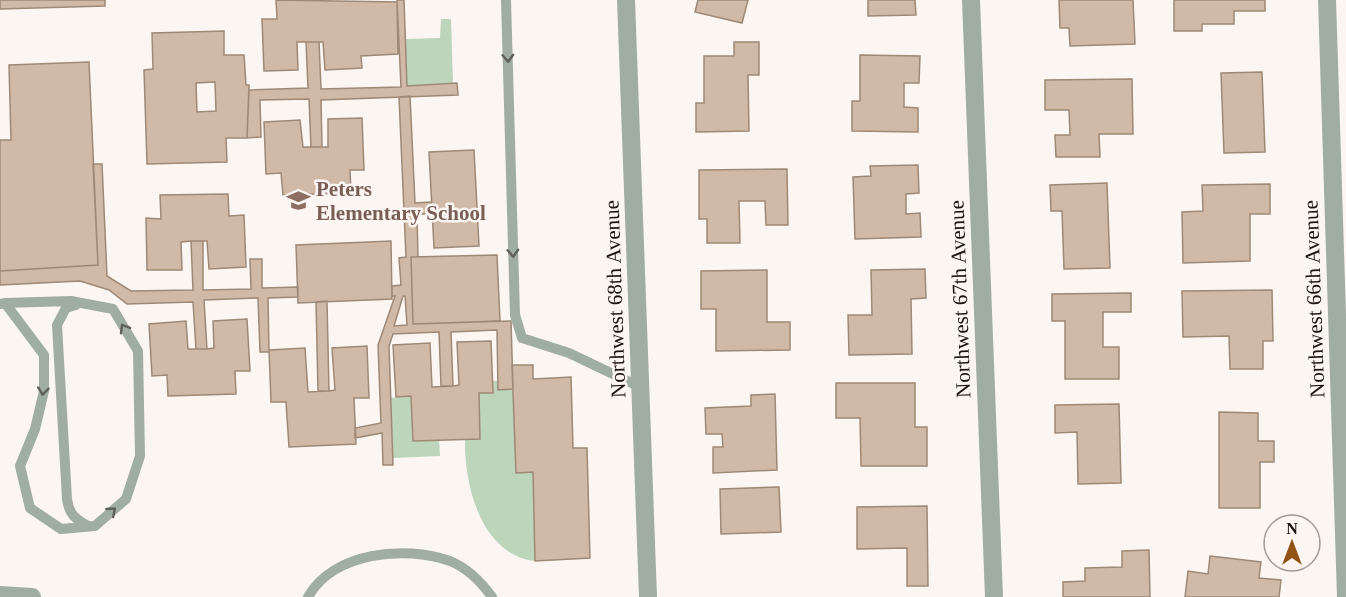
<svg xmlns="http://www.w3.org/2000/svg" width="1346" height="597" font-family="'Times New Roman',serif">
  <rect width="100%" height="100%" fill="#fbf6f2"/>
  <path fill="#bcd5bb" d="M441,19h10l2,65 -46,2 -2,-47 35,-1z
    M493,381h20l3,92 17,-1 2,89c-54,-6 -71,-76 -70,-122h15l-1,-46h14z
    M411,396l2,45 26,-2 1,17 -47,2 -4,-60z"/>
  <path fill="#d1b9a7" stroke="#9e8876" stroke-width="1.5" fill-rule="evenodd" d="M0,0h105v6l-105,3z
    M276,0l121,2 1,52 -37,2 1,12 -37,2 -2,-28h-26l1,28 -34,1 -2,-52h15z
    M397,0h7l3,86 50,-3 1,12 -137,5 1,47h-11l-2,-48 -49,1 1,37 -14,1 2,-48 59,-2 -2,-46h13l2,47 80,-2z
    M698,0h50l-6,23 -47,-11z
    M868,0h47l1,15 -48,1z
    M1059,0h74l2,44 -65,2 -1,-18h-9z
    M1174,0h91v11h-31v13h-32v7h-28z
    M224,31v24h20l2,30h3l-2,53h-21l1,24 -80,2 -3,-94 9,-1 -1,-36zM215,82l1,29 -19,1 -1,-29z
    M734,42h25v33h-11l1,56 -53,1v-29h8v-47h30z
    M860,55l60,1 -1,27h-15v24l14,1v24l-66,-1v-30h8z
    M89,62l9,203 -98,6v-131h11l-2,-75z
    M1262,72l3,80 -41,1 -3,-80z
    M1132,79l1,55h-34l1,23h-44l-1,-22h15l-1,-25h-24v-30z
    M410,96l5,107 15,-1 1,12h-14l1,43h-7l2,67 98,-3 2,68 -15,1 -1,-60 -46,2 2,54h-12l-2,-54 -46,2 -4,12 4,119h-10l-1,-32 -27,5v-10l26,-5 -3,-78 17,-49h-3v-10l9,-1 -2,-27 7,-1 -7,-160zM403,296h2l2,29 -13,1z
    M362,118l2,52h-14l1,23 -68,2 -2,-22 -15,1 -2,-52 36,-2 3,27h25v-28z
    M474,150l5,96 -45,2 -5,-96z
    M93,164h9l5,112 24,15 62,-1 -2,-49h12v49l48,-1 -1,-30h12v29l36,-1v10l-30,1 1,54h-9l-2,-54 -54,2 3,49h-11l-3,-47 -66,2 -18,-14 -29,-9 -80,4v-14l98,-6z
    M918,165l1,28 -13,1v20l14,-1 1,24 -66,2 -2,-62 18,-1 -1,-10z
    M787,169l1,56h-22l-1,-24h-26l1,42h-33v-24h-8v-49z
    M1107,183l3,85 -46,1 -2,-58h-11l-1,-26z
    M1270,184v30h-20v47l-67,2 -1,-51 21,-1 -1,-26z
    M228,194l1,22 15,-1 2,52 -37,2 -2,-28h-16l-10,1 1,28h-35l-1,-52 15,1 -1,-24z
    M391,241l1,58 -94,4 -2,-58z
    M497,255l3,66 -87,3 -2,-67z
    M925,269l1,29 -15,1 1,55 -63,1 -1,-40h24l-1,-45z
    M767,270v52h23v28l-74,1v-42h-15v-38z
    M1272,290l1,51h-10v28h-33l-1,-33 -46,1 -1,-46z
    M1131,293v19h-28v35h16v32h-54v-58h-13v-27z
    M327,301l2,90h-11l-2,-89z
    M247,319l3,52h-15l1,23 -68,2 -1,-21 -15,1 -3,-52 37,-3 2,28h19l7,-1 -1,-27z
    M491,341l2,52h-14l1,46 -67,2 -2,-45 -15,1 -3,-52 37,-2 2,44 21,-1 6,-1 -2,-43z
    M367,346l2,52h-15l2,46 -67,3 -3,-45h-15l-2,-52 36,-2 3,44 21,-1 6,-1 -3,-42z
    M512,365h21v14l38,-2 2,71h14l3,110 -55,3 -2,-89 -17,1z
    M836,383h79v44h12v39h-66l-1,-48h-24z
    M775,394l2,76 -64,3v-26h10l-1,-13h-16l-1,-26 46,-2v-11z
    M1119,404l2,79 -43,1 -1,-52 -22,1v-28z
    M1219,412l39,1v28h16v21h-14v46h-41z
    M779,487l2,45 -60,2 -1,-45z
    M927,506l1,80h-21v-38l-50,1v-42z
    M1149,550l1,47h-87v-15l22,-1v-13l37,-1v-16z
    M1210,556l51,6 -2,16 22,2 -2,17h-94l3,-26 20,3z"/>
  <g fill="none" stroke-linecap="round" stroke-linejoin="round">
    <path stroke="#a0aea1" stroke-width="10" d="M506,0l9,315 7,23 47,15 71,34
      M0,304l5,-1 66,-2 42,8 25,42 2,105 -14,43 -31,27 -34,3 -31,-21 -10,-42 15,-37 9,-38v-36l-39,-52
      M76,305l-10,3 -9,17 10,174c2,15 8,20 21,27
      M308,597c25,-45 97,-52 142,-36 17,7 32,22 42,36"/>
    <path stroke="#a0aea1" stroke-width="18" d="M626,0l22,597
      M971,0l23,597
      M1327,0l19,597"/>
    <path stroke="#a0aea1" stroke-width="18" d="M0,595l32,2"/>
  </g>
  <defs><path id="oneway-chevron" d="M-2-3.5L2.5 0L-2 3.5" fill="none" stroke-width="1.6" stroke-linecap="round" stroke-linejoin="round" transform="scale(1.5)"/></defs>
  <g stroke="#5e6157">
    <use href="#oneway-chevron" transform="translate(508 58) rotate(88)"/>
    <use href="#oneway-chevron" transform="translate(513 253) rotate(88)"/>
    <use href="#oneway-chevron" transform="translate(124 328) rotate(-120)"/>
    <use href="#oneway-chevron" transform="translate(43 391) rotate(96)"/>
    <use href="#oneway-chevron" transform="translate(112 511) rotate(-41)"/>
  </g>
  <defs>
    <symbol id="school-bare" viewBox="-9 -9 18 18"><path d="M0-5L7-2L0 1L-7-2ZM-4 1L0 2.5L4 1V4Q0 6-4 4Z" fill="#8d6e63" stroke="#fbf6f2" stroke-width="2.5" paint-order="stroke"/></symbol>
  </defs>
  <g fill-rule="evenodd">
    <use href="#school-bare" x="282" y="184" width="33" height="33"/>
  </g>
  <g text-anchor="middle" stroke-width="5" stroke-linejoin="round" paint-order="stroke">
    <g font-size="21" font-weight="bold" fill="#785e54" stroke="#fbf6f2" text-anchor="start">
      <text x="316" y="196">Peters<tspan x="316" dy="24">Elementary School</tspan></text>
    </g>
    <g font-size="21" fill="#1c140d" stroke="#fbf6f2">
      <text transform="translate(615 299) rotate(-92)" y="7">Northwest 68th Avenue</text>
      <text transform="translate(960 299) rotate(-92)" y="7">Northwest 67th Avenue</text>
      <text transform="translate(1314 299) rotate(-92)" y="7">Northwest 66th Avenue</text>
    </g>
  </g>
  <g transform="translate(1292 543)"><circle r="28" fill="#fbf6f2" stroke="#a29c96" stroke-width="1.5"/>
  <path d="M0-4.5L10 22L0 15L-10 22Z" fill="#905315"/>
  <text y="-9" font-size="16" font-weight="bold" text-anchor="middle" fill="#1c140d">N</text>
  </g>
</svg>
